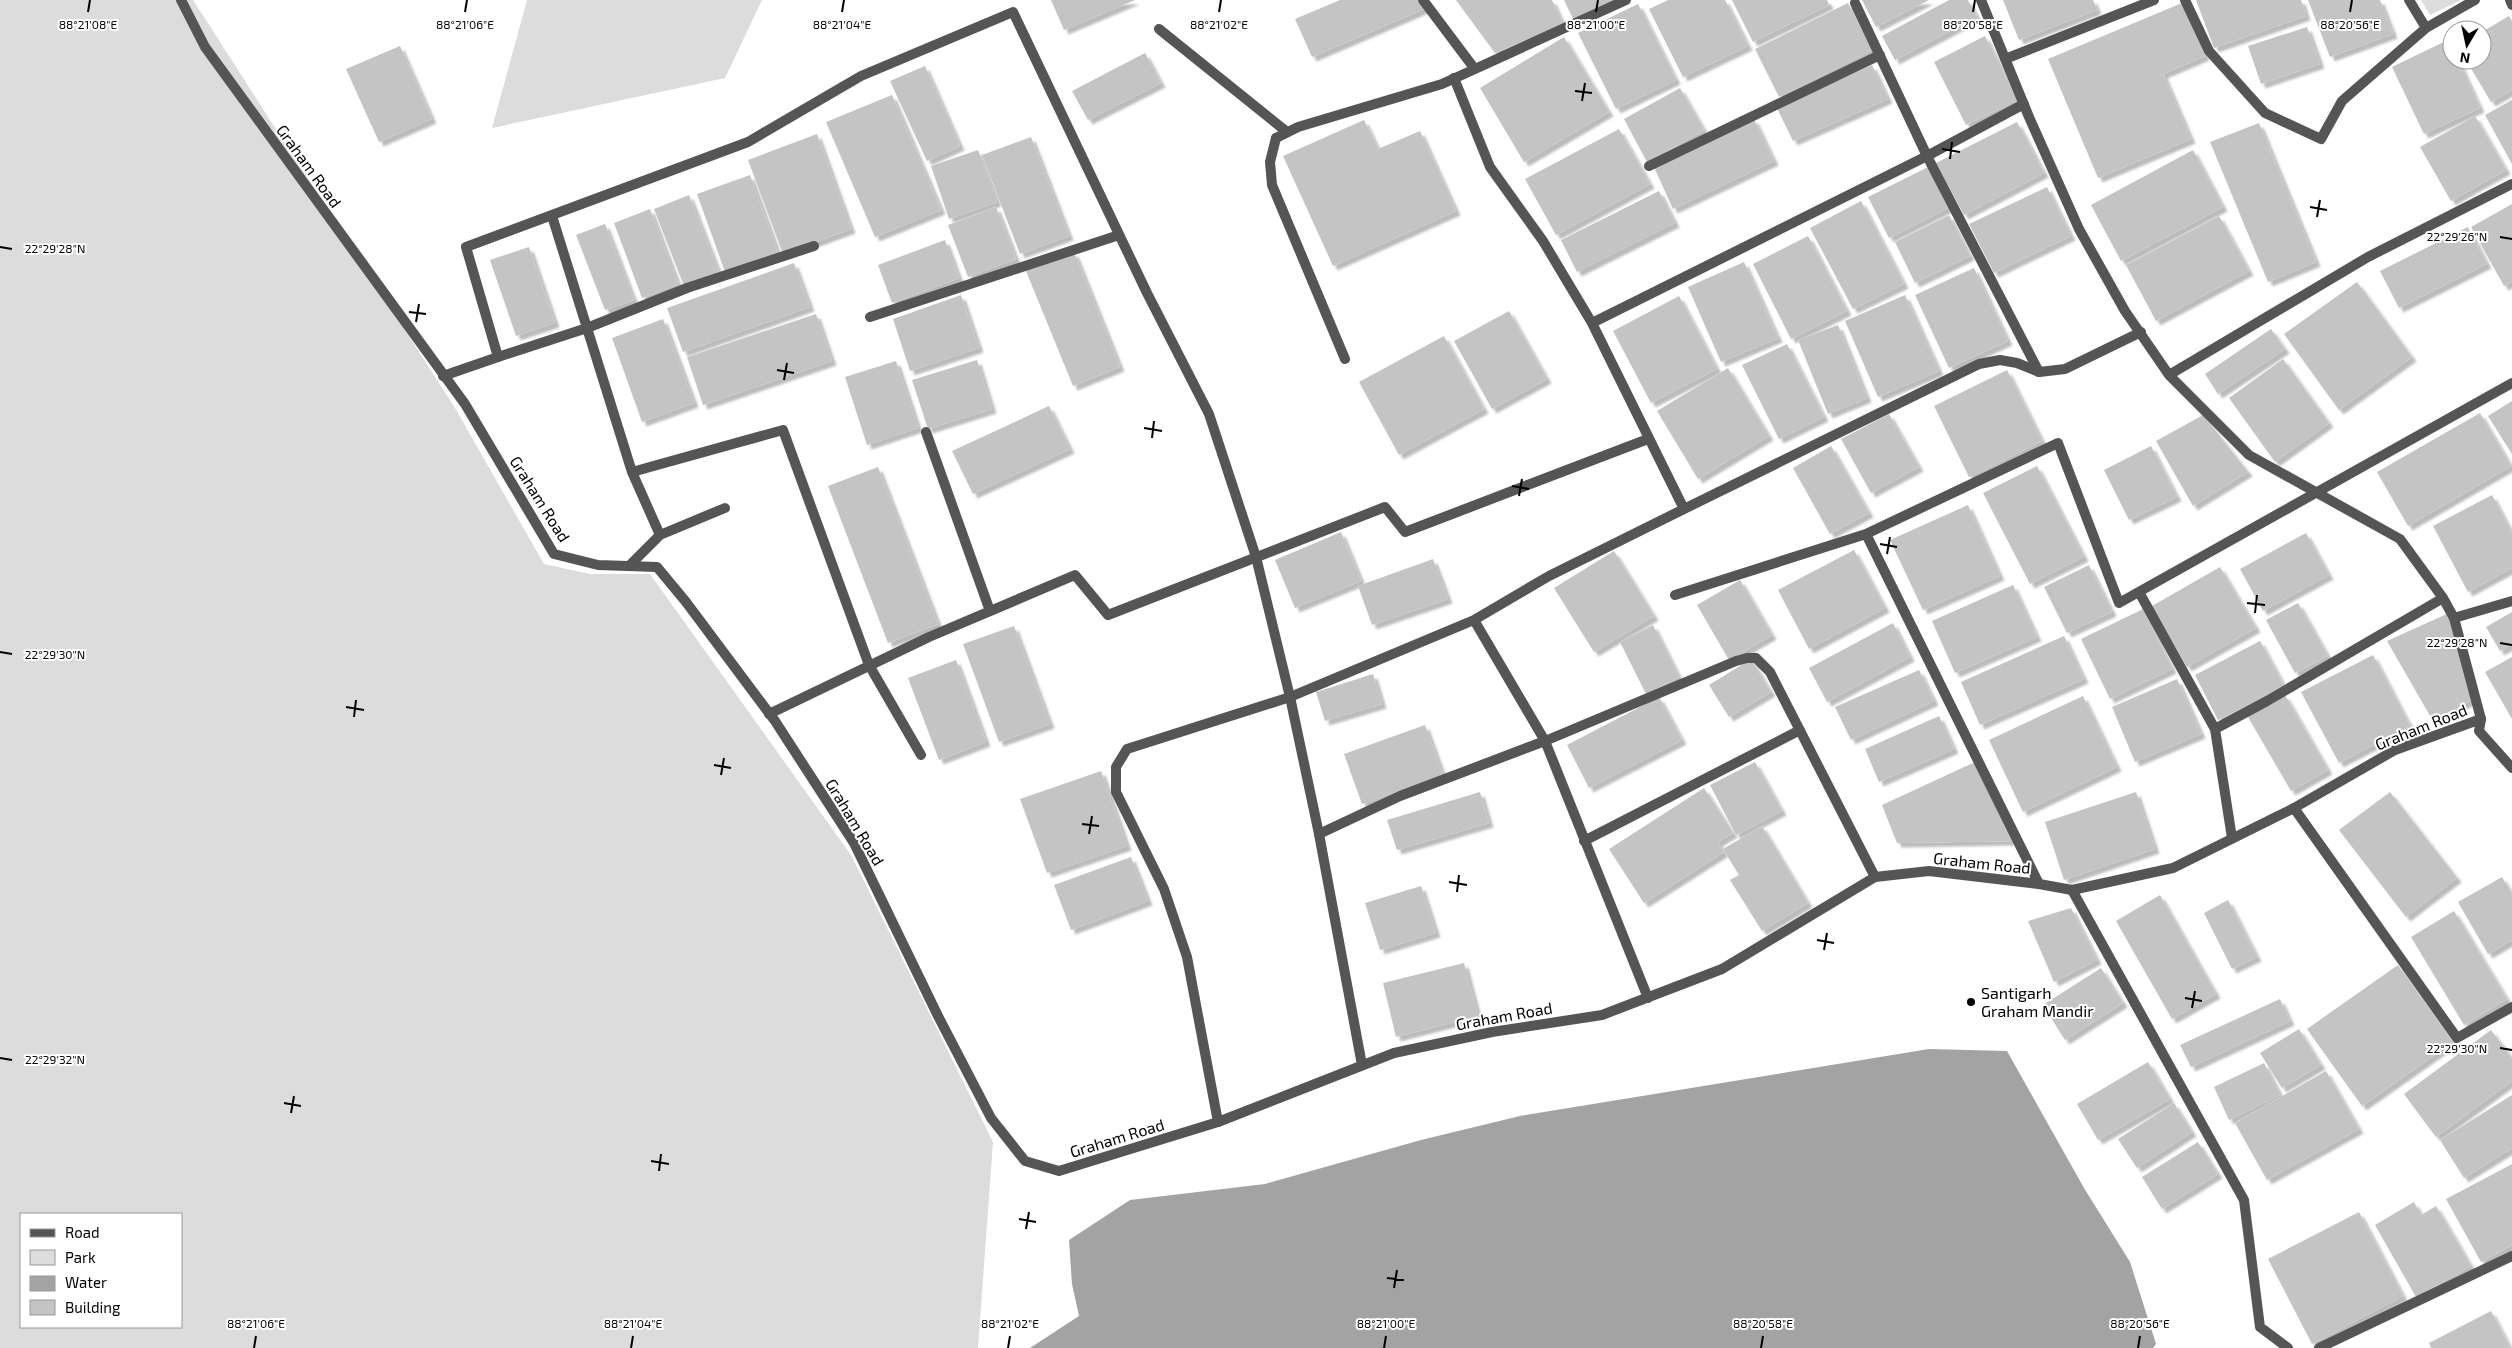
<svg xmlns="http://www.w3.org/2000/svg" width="2512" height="1348" font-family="'Exo 2',sans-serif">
  <defs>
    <filter id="shadow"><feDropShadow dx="4.5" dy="4.5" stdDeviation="1" flood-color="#0004"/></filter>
  </defs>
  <rect width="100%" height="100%" fill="#fff"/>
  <path fill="#dcdcdc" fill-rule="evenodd" d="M0,0h193l262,408 89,156 46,10h60l201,281 142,287 -15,206h-978zM21,1214h160v113h-160z
    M527,0h235l-37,78 -233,50z
    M2421,0h40l-31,15z"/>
  <path fill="#a3a3a3" d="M1929,1049l78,2 77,137 46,74 26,82 -3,4h-1123l49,-32 -7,-32 -3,-44 61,-40 135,-16 156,-44 99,-24z"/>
  <path fill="#c4c4c4" filter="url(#shadow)" d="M1051,0h84l-71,30z
    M1340,0h80l4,9 -112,48 -17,-38z
    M1456,0h96l11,24 -68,29z
    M1564,0h54l-44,21z
    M1668,0h57l23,46 -65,31 -34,-68z
    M1732,0h95l2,5 -76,37z
    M1862,0h67l-53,27z
    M1949,0h19l9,17 -82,43 -13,-24z
    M2003,0h90l4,10 -78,30z
    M2196,0h105l5,16 -92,32z
    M2308,0h72l13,34 -63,23z
    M1848,3l24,47 -93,47 -24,-48z
    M2182,3l23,53 -42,18 28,65 -93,39 -50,-119z
    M1638,4l38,76 -60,29 -38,-76z
    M2509,16l3,5v69l-21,12 -25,-42h16v-28z
    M2307,27l13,37 -59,20 -13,-38z
    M1985,36l32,64 -51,25 -32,-63z
    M1564,37l45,75 -85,50 -44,-74z
    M2448,40l4,8v12h6l22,48 -56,26 -32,-67z
    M400,46l32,73 -53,23 -33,-73z
    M1145,53l16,30 -73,37 -16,-29z
    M1872,65l16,34 -95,42 -16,-33z
    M925,66l35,80 -33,15 -37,-80z
    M1680,88l24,42 -57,32 -23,-43z
    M892,95l49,115 -66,27 -49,-115z
    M2512,100v64l-27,-49z
    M2475,116l31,54 -55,31 -31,-54z
    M1754,119l20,42 -101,48 -19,-42z
    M1364,120l14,29 42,-18 36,80 -123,55 -50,-110z
    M2017,122l27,51 -80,42 -28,-52z
    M2259,123l57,139 -48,20 -58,-140z
    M1619,129l31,55 -94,51 -31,-56z
    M817,134l34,95 -68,25 -35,-94z
    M1031,137l38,99 -49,18 -38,-99z
    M978,150l19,52 -48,17 -18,-53z
    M2193,150l30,57 -102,54 -30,-56z
    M1928,167l20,41 -59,30 -21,-41z
    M750,175l28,78 -53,19 -28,-78z
    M2047,187l24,49 -77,37 -25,-49z
    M1659,191l16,32 -98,49 -16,-32z
    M689,195l30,78 -35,13 -30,-77z
    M1861,201l43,83 -51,25 -43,-81z
    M2512,204v78l-8,4 -33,-59z
    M996,207l20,52 -48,18 -20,-52z
    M650,209l28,75 -36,14 -28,-75z
    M1949,215l21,41 -55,27 -20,-41z
    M2219,216l30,55 -93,50 -30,-56z
    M605,224l29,76 -29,10 -29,-75z
    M2468,227l19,37 -88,44 -19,-37z
    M1808,236l39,75 -56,28 -38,-75z
    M945,240l14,38 -67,25 -14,-38z
    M529,247l26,76 -39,13 -26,-76z
    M1074,252l46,115 -47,19 -47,-115z
    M1744,262l34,76 -57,24 -33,-75z
    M794,263l16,44 -127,45 -16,-44z
    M1974,268l34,73 -59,27 -34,-73z
    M2357,282l55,75 -73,53 -55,-76z
    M961,295l18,53 -69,23 -17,-52z
    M1905,295l34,76 -61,26 -33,-76z
    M1679,296l38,73 -66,34 -38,-72z
    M1509,311l38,68 -55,30 -38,-68z
    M816,314l16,47 -129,44 -16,-48z
    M663,319l31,84 -52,19 -30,-84z
    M1838,325l29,73 -39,16 -30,-74z
    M2271,329l14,20 -67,45 -13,-20z
    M1444,336l40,73 -85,46 -40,-73z
    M1787,344l37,73 -45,22 -37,-74z
    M2283,359l46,64 -54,39 -46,-64z
    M977,360l15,49 -64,20 -16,-49z
    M896,361l22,67 -51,17 -22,-68z
    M1728,368l41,68 -71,43 -41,-68z
    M2007,370l35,71 -73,36 -35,-71z
    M2512,401v53l-24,-38z
    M1049,406l21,43 -97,45 -21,-43z
    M2480,413l31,53 -103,60 -31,-54z
    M1889,414l30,53 -48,26 -30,-54z
    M2203,415l45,57 -55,34 -37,-65z
    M1831,446l38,67 -39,21 -37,-66z
    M2151,446l26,51 -48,23 -25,-50z
    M2037,466l47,91 -54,27 -47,-91z
    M878,467l60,157 -50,19 -60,-157z
    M2492,495l20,38v35l-44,24 -35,-66z
    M1968,505l32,71 -77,34 -33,-70z
    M1341,532l20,49 -66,27 -20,-48z
    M2306,533l23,42 -66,36 -23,-42z
    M1854,550l31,58 -76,41 -31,-59z
    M1614,551l40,65 -60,36 -40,-64z
    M1433,559l15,40 -76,26 -14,-39z
    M2089,565l23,47 -45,21 -23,-46z
    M2220,567l36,61 -69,39 -35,-61z
    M1740,580l32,55 -43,25 -32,-55z
    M2013,585l24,52 -82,36 -23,-52z
    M2298,603l30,53 -33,17 -29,-53z
    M2143,609l29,60 -62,30 -29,-60z
    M2512,612v32l-12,7 -14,-24z
    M2449,613l22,87 -38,21 -46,-80z
    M1893,623l17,34 -83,45 -18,-34z
    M1653,625l26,52 -33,17 -26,-52z
    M1014,626l36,98 -51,18 -36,-98z
    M2064,636l20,43 -104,46 -19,-43z
    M2260,641l24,45 -66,34 -23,-45z
    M2373,655l37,71 -71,37 -38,-71z
    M2512,657v62l-27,-47z
    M1751,659l20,33 -42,25 -20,-32z
    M956,660l30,82 -47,18 -31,-82z
    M1919,670l15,31 -83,39 -16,-33z
    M1373,674l9,30 -57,17 -9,-29z
    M2177,679l24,55 -66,28 -23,-55z
    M2285,695l43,75 -37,21 -43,-74z
    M2083,696l34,71 -94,45 -34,-72z
    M1659,697l23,43 -93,48 -22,-43z
    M1939,716l15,33 -75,33 -14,-33z
    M1425,725l18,50 -81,29 -18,-50z
    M1755,762l27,49 -46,24 -26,-50z
    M1975,762l36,79 -114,2 -15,-38z
    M1101,771l26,75 -80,27 -27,-74z
    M1704,788l29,45 -15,9 6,10 -80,51 -35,-54z
    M1480,792l9,31 -92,27 -10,-30z
    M2136,792l19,57 -91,31 -19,-58z
    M2390,792l67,86 -51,39 -67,-87z
    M1762,826l46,77 -46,28 -32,-51 9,-5 -16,-26z
    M1131,857l17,44 -77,29 -17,-45z
    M2502,877l10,17v46l-24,14 -30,-52z
    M1421,886l15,47 -56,17 -15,-47z
    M2160,895l56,99 -44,25 -56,-98z
    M2228,900l29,57 -25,12 -28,-56z
    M2071,908l26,52 -43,22 -26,-61z
    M2454,911l53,88 -43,26 -53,-88z
    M1464,963l14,53 -82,21 -13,-54z
    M2398,965l55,77 -91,64 -55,-77z
    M2101,968l22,35 -58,37 -22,-35z
    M2280,999l10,22 -99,46 -11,-22z
    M2299,1029l22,36 -39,23 -22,-35z
    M2491,1030l21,28v23l-76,56 -32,-43z
    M2148,1062l22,37 -72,41 -21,-36z
    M2264,1063l16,32 -51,25 -15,-33z
    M2326,1071l33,58 -92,51 -32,-57z
    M2512,1095v53l-48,30 -24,-38z
    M2174,1103l18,29 -55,36 -19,-29z
    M2198,1142l20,32 -56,35 -20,-32z
    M2512,1164v81l-31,17 -35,-63z
    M2414,1202l7,13 15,-9 35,60 -55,31 -41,-72z
    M2359,1212l44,84 -91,48 -44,-85z
    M2491,1311l19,37h-79l-2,-5z"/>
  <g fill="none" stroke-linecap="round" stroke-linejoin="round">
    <path stroke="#555" stroke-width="10" d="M1423,0l51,68
      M1855,3l72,153
      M1159,29l128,103
      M1454,78l36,89 53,74 49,82 92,186 -135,67 -75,44
      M1276,138l-6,24 2,23 73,174
      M1649,166l231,-111
      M552,216l80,256 28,63
      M870,317l249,-82
      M1592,323l335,-167 97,-52
      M498,357l89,-29 100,-40 127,-42
      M926,432l64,179
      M632,472l151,-42 86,235 52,90
      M1684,509l295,-145 21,-4 17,3 22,9 26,-3 76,-37
      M629,566l31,-31 65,-27
      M769,714l160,-77 146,-62 33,40 277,-108 20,25 243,-93
      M1319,834l81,-38 145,-55 191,-80 11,-3h9l14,14 105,205
      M1584,841l216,-111
      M1218,1122l-31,-165 -23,-68 -48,-97v-25l11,-18 163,-52 184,-77 71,121 103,257"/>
    <path stroke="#555" stroke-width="10" d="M1981,0l48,117 50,112 46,82 44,64 80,80 151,84 43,59 11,20 27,101
      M2185,0l24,51 56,62 56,26 21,-38 84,-73
      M2409,0l17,28 49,-28
      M2510,0l2,5
      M2005,59l149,-59
      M1276,138l22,-11 144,-43 184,-84
      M1927,156l112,216
      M2169,375l199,-118 144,-73
      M443,376l55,-19 -32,-110 282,-105 113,-66 152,-64 134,281 62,121 47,143 34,140 29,137 43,231
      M1866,534l173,350
      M2139,592l76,137 17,109
      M1675,595l191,-61 192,-91 61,160 393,-220
      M2454,618l58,-17
      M2215,729l52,-28 176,-103
      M2294,808l163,230 55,-31
      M2072,890l172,310 16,127 28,21
      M2319,1348l193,-92"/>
    <path stroke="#555" stroke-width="10" d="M181,0l24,47 260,357 89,150 44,11 59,2 29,35 89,119 79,122 84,173 53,102 34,43 34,10 159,-49 176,-69 98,-21 110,-17 120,-46 153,-92 54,-6 110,13 33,6 101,-22 121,-60 101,-58 86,-31
      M2481,719l-2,12 33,37"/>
  </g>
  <path fill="none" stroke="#000" stroke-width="2" d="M88,12l2,-12M465,12l2,-12M842,12l2,-12M1219,12l2,-12M1596,12l2,-12M1973,12l2,-12M2350,12l2,-12M1575,91l17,2M1582,101l3,-18M1942,149l18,3M1950,159l2,-17M2310,207l17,3M2317,217l3,-17M2500,237l12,2M0,247l12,2M409,312l17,2M416,322l3,-18M777,370l17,3M784,380l3,-17M1144,428l18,3M1152,438l2,-17M1512,486l17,3M1519,496l3,-17M1880,544l17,3M1887,554l3,-17M2247,603l18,2M2255,613l2,-18M2500,643l12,2M0,652l12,2M346,707l18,3M354,717l2,-17M714,765l17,3M721,775l3,-17M1082,824l17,2M1089,834l3,-18M1449,882l18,3M1457,892l2,-17M1817,940l17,3M1824,950l3,-17M2185,998l17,3M2192,1008l3,-17M2500,1048l12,2M0,1058l12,2M284,1103l17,3M291,1113l3,-17M651,1161l18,3M659,1171l2,-17M1019,1219l17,3M1026,1229l3,-17M1387,1278l17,2M1394,1288l3,-18M254,1348l2,-12M631,1348l2,-12M1008,1348l2,-12M1384,1348l2,-12M1761,1348l2,-12M2138,1348l2,-12"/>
  <circle fill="#000" stroke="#fff" stroke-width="2" cx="1971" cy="1002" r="5"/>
  <g text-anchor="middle" stroke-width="4" stroke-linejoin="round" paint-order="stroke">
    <g font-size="16" fill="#000" stroke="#fff">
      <text transform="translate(309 166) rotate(54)" y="6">Graham Road</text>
      <text transform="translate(540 499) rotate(58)" y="6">Graham Road</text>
      <text transform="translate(2421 727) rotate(-22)" y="6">Graham Road</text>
      <text transform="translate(855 822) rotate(59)" y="6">Graham Road</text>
      <text transform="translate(1982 863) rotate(6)" y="6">Graham Road</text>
      <text transform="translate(1504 1016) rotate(-10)" y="6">Graham Road</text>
      <text transform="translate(1117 1138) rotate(-17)" y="6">Graham Road</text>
    </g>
    <g font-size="16" fill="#000" stroke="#fff" text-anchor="start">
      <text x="1981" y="999">Santigarh<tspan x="1981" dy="18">Graham Mandir</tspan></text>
    </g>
  </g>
  <g font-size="12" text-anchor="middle" fill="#000" stroke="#fff" stroke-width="4" stroke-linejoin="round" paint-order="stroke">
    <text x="465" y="29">88°21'06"E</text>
    <text x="842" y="29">88°21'04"E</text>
    <text x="1219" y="29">88°21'02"E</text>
    <text x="1596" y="29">88°21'00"E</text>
    <text x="1973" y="29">88°20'58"E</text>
    <text x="2350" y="29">88°20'56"E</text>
    <text x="88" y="29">88°21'08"E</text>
    <text x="2457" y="241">22°29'26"N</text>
    <text x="55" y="253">22°29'28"N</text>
    <text x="2457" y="647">22°29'28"N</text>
    <text x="55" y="659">22°29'30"N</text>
    <text x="2457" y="1053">22°29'30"N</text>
    <text x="55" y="1064">22°29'32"N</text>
    <text x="256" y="1328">88°21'06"E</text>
    <text x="633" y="1328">88°21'04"E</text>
    <text x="1010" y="1328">88°21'02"E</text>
    <text x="1386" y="1328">88°21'00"E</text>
    <text x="1763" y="1328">88°20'58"E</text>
    <text x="2140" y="1328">88°20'56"E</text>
  </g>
  <rect x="20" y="1213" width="162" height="115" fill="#ffffff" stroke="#999999"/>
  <rect x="30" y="1229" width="25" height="8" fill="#555555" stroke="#999999"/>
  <text x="65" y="1238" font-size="15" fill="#000000">Road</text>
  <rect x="30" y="1250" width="25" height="15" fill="#dcdcdc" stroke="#999999"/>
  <text x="65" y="1263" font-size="15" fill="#000000">Park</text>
  <rect x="30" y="1276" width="25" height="15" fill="#a3a3a3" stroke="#999999"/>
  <text x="65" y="1288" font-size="15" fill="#000000">Water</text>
  <rect x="30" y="1300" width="25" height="15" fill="#c4c4c4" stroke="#999999"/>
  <text x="65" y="1313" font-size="15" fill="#000000">Building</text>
  <g transform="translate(2467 45) rotate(189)"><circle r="24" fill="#ffffff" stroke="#999999"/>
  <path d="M0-4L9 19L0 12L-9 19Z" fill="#000000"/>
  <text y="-8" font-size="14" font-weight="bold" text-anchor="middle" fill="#000000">N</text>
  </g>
</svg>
